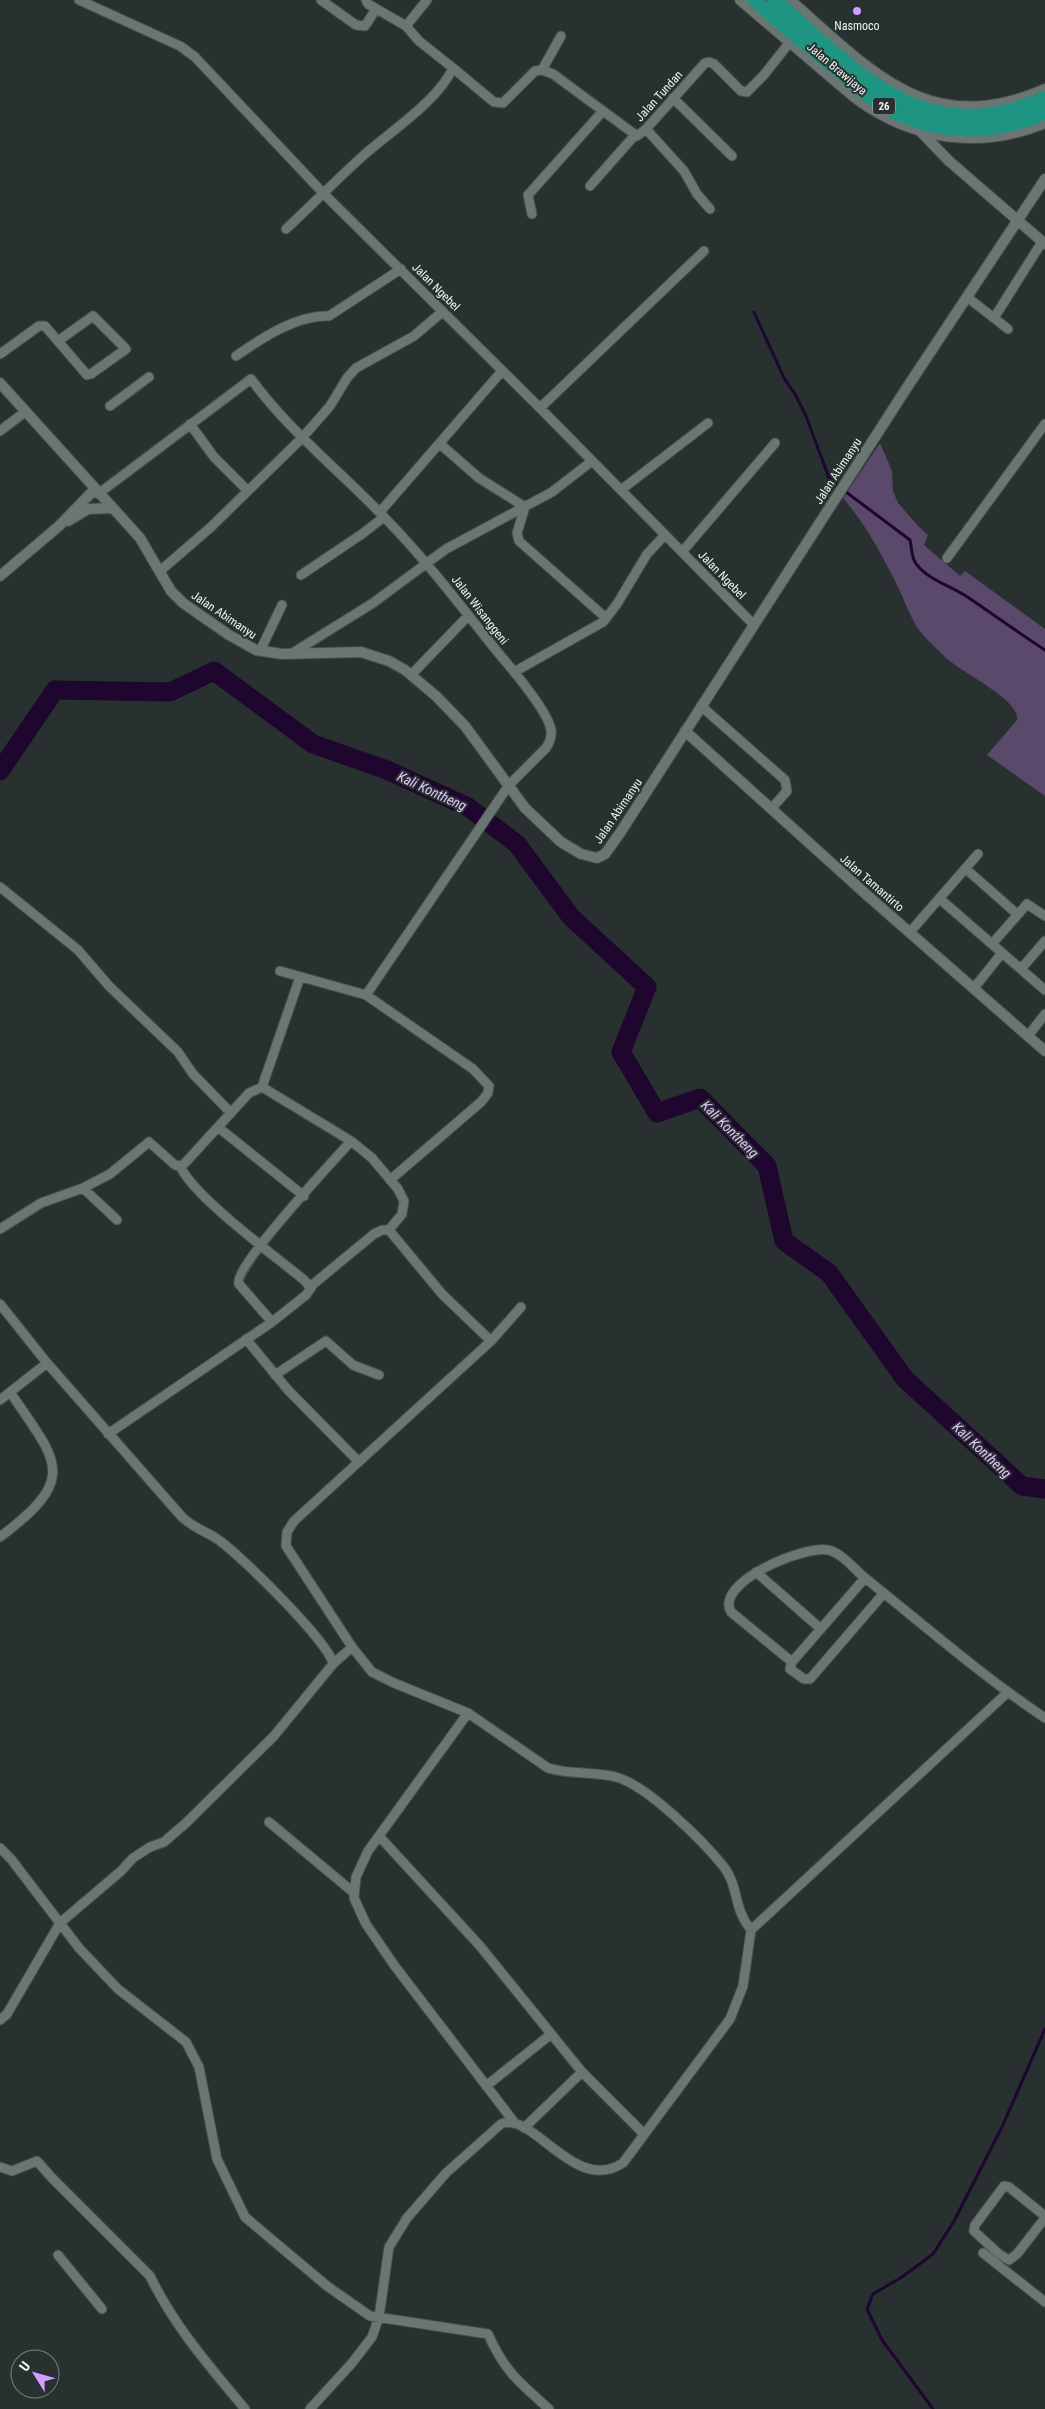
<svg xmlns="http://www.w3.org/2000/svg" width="1045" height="2409" font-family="'Roboto Condensed',sans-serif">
  <rect width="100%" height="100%" fill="#28312f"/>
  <path fill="#5b496b" d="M880,443l12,28 1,20 5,12 20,23 10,9 -4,10 36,31 5,-5 80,58v167l-58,-41 30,-35c4,-21 -60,-49 -74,-65 -8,-8 -17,-16 -24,-25 -9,-13 -15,-31 -22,-45 -15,-30 -32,-62 -54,-87z"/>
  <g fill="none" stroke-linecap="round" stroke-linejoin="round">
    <path stroke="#1f062f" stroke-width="3" d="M754,312l30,66 11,16 11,22 23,62 10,8
      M846,492l64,48c2,8 1,19 7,25 13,16 35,21 52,33 25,17 50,35 76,52
      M933,2409l-51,-69 -15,-31 6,-15 29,-17 31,-23 20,-31 49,-96 43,-98"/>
    <path stroke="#1f062f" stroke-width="19" d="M0,771l55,-81 115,2 44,-21 99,73 74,26 81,37 49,37 54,73 76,70 -26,65 36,61 43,-15 67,68 17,75 45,32 76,106 117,107 23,3"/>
    <defs>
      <path id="minor" d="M79,0l101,46 15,11 129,137 216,214 214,217
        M321,0l35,25 9,1 11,-17
        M366,0l2,4 38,22
        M427,0l-21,26 13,15 34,27
        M542,70l19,-34
        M673,98l59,58
        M646,129l38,42 13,23 13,15
        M590,186l45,-51
        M532,214l-4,-19 75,-84
        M286,229c26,-24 51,-50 78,-74 27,-24 74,-54 89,-87l36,30 5,4 9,1 32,-32 7,-1 11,4 84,62 9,-7 59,-66 4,-1 5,2 27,27 6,1 16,-16 27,-34
        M967,297l41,32
        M994,318l48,-76
        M0,354l39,-28h6l42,49 4,-1 35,-25 -33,-33 -35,25
        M236,356c26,-18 60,-41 93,-40l72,-47
        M110,406l39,-29
        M540,408l164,-157
        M190,424l24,33 33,33
        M0,431l25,-19
        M440,444l39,34 46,29 -8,26 2,8 87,77
        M621,490l87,-67
        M98,494l153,-115c39,53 89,92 134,139 43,44 77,90 115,137 12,14 49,58 51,75 1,7 -1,12 -5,18l-37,37 -143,210
        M380,512l122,-141
        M682,552l93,-109
        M947,558l98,-134
        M160,571l51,-44 91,-89 28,-32 17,-28 9,-10 58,-32 28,-24
        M301,575l61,-41 22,-17
        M260,651l22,-46
        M291,654l82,-51 73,-54 106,-57 40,-31
        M514,672l89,-50 14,-18 30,-50 18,-19
        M411,675l57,-59
        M701,706l84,74 2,11 -16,18
        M966,869l51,45
        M0,887l78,63 31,36 69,66 15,22 38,39
        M940,899l105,91
        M910,932l68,-78
        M992,944l35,-40 18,12
        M1021,969l24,-28
        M280,971l86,24 107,74 16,17 -1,7 -7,9 -91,78
        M974,988l28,-35
        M1028,1036l17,-22
        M262,1087l38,-110
        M219,1128l85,68
        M83,1188l34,32
        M0,1229l41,-26 42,-15 27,-14 39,-32 26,23 5,1 5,-3 64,-70 13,-6 89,54 21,17 26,31 6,12 -2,13 -13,16
        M311,1286l63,-52 8,-4h7l53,64 49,47
        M0,1304l47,59 135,154c14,13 25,14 38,24 20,14 111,103 113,123
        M521,1307l-30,34 -197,180 -7,11 -1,14 66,101 20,25 22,11 74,30 80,55c22,7 46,3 68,9 32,9 87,64 108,90 15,20 9,41 27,63
        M272,1322l-33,-38c-7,-15 96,-125 112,-143
        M246,1339l42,51 71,72
        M275,1375l51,-34 27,24 26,10
        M0,1400l47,-37
        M108,1434l164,-112 34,-27 5,-7 -7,-8c-29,-24 -110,-83 -124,-114
        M0,1537c80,-60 57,-75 10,-145
        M756,1572l65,57
        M884,1593l-74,86h-6l-14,-10 2,-7 73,-84c59,47 117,98 180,140
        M792,1662l-61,-50c-17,-30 74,-67 97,-62 14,3 26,19 37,28
        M468,1713l-100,138 -12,26 -2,21 12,26 28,41 120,157
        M269,1822l84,70
        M379,1836l101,110 102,126 62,62
        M0,1848l11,11 68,89 39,41 68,53 13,25 18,92 28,58 82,69 43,30 118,18c17,38 31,48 61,75
        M0,2020l7,-6 53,-91 61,-52 12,-13 17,-11 14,-5 22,-19 88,-87 59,-72 19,-17
        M486,2086l64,-51
        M524,2128l58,-56
        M0,2167l12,4 25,-10 15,17 98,98c24,50 60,91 95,133
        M1045,2216l-36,-29 -5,-1 -29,39 -1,6 25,23 10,6 8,-6 28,-36
        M983,2253l62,49
        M58,2255l44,54
        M310,2409l42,-46 20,-26 7,-20 10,-70 18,-29 39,-45 55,-49c32,-14 73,71 122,39l107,-144 13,-33 8,-56 256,-237"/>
      <path id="tertiary" d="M740,0l114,97c57,43 125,53 191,26
        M790,0c82,71 138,140 255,89
        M921,132l28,29 96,83
        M0,383l140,155 31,53 12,12 46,32 27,15 26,4 79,-2 28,9 16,9 31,26 29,30 60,82 36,34 20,12 16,4 8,-4 15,-21 286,-444 139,-210
        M68,521l20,-12 24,-1
        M0,576l59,-50 36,-37
        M685,731l183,165 177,155"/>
      <path id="trunk" d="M754,0c28,24 56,48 85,71 21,18 42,37 69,47 43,18 95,13 137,-5
        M774,0c87,74 148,152 271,98"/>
    </defs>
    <use href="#minor" stroke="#464d4b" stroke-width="11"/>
    <use href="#tertiary" stroke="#464d4b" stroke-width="12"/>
    <use href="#trunk" stroke="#464d4b" stroke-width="16"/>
    <use href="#minor" stroke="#6b7572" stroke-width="9"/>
    <use href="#tertiary" stroke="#6b7572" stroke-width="10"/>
    <use href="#trunk" stroke="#1e9582" stroke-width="14"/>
  </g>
  <circle fill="#d19dfe" stroke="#28312f" stroke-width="2" cx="857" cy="11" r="5"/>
  <g text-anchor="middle" stroke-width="4" stroke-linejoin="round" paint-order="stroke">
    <rect fill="#28312f" stroke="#b2b9b7" stroke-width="1" x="873" y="97.5" width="22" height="17" rx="4"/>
    <g font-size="11" font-weight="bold" fill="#edf3f1">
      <text x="884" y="110">26</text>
    </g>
    <g font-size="12" fill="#edf3f1" stroke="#28312f">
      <text x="857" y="30">Nasmoco</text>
    </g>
    <g font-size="12" fill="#edf3f1" stroke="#28312f">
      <text transform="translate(837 69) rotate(40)" y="4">Jalan Brawijaya</text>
      <text transform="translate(659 96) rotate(-48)" y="4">Jalan Tundan</text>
      <text transform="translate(436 287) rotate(45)" y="4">Jalan Ngebel</text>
      <text transform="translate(838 471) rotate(-57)" y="4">Jalan Abimanyu</text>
      <text transform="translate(722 575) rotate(46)" y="4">Jalan Ngebel</text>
      <text transform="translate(480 610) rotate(52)" y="4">Jalan Wisanggeni</text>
      <text transform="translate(224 615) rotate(34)" y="4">Jalan Abimanyu</text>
      <text transform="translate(618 811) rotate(-56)" y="4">Jalan Abimanyu</text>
      <text transform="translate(872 883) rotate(41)" y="4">Jalan Tamantirto</text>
    </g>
    <g font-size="14" font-style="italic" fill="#e2c3ff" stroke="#28312f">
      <text transform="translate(432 791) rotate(25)" y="5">Kali Kontheng</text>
      <text transform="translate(730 1129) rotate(45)" y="5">Kali Kontheng</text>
      <text transform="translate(982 1450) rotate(43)" y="5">Kali Kontheng</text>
    </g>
  </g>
  <g transform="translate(35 2374) rotate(307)"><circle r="24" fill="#28312f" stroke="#777f7d"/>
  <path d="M0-4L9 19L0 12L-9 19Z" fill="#d19dfe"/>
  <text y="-8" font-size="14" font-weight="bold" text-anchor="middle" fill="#edf3f1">U</text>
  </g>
</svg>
